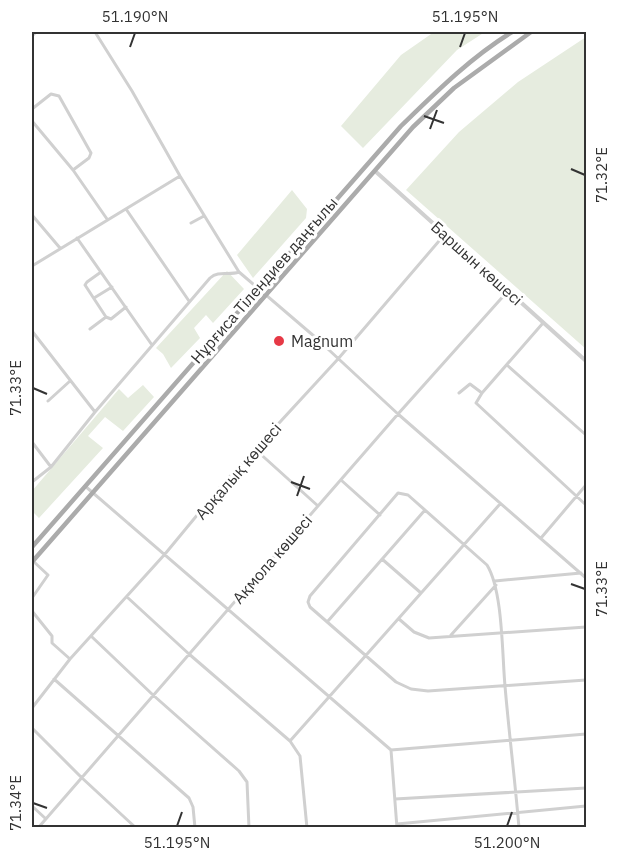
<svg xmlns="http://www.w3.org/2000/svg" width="618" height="859" font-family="'IBM Plex Sans',sans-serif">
  <rect width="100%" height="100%" fill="#fff"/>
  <path fill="#e6ecdf" d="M434,32h51l-28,18 -94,98 -22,-22 60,-71z
    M586,37v312l-180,-159 53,-58 59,-50z
    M292,190l15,19 -1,9 -53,60 -16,-23z
    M227,271l17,18 -31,34 -7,-8 -12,13 6,10 -29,30 -8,-14 -7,-6z
    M143,385l11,12 -31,34 -18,-14 -17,19 15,12 -64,70 -7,-7v-20l87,-102 9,9z"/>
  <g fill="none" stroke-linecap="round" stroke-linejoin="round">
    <path stroke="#d0d0d0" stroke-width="3" d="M95,32l37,59 48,85 59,96 76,65 83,77 188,164
      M32,36l4,-4
      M32,109l19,-15 8,2 32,57 -2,5 -16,12 34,49
      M32,121l41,49
      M126,209l63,92
      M32,215l28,33
      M191,223l13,-7
      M77,238l75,107
      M32,266l148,-90
      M101,272l-14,10 -2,3 21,32 5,2 15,-12
      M94,298l18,-11
      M543,323l-61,70 -6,10 110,102
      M90,329l16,-12
      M32,331l63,81
      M507,365l79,70
      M459,393l11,-9 12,9
      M48,401l22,-20
      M32,442l19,25
      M256,450l62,56
      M341,480l39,35
      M32,482l19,-15 44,-55 115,-134c9,-8 18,-2 29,-6
      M85,486l306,264 195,-16
      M541,538l45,-53
      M382,559l39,34
      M495,581l86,-8
      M127,597l62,57 101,87 10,15 7,72
      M32,598l16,-23 -15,-14
      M32,611l20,25v7l18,16
      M399,619l15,13 15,6 157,-11
      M328,621l97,-111
      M451,635l45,-50
      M91,636l62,59 86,76 8,11 2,46
      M54,679l135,119 4,9 2,21
      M32,708l38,-49 95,-105 57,-69 116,-126 107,-125
      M32,728l49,49 55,51
      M290,741l210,-237
      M391,750l6,78
      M395,799l191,-11
      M32,806l14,13
      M397,824l189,-18
      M38,828l360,-414 109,-122
      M519,828c-4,-48 -10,-95 -14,-142 -3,-32 -2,-95 -18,-121l-79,-70 -10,-2 -88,103 -2,6 2,5 86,75 15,7 17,2 158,-11"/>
    <path stroke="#d0d0d0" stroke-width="4" d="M375,171l211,190"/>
    <path stroke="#ababab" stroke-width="4.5" d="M32,547l369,-421c35,-34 69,-68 111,-94
      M32,562l381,-435 41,-39 77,-56"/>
  </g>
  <path fill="none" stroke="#333" stroke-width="2" d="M130,47l5,-14M460,47l5,-14M424,116l20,7M430,129l7,-19M571,169l14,6M33,388l14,6M291,482l19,7M297,496l7,-20M571,584l14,5M33,803l14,5M177,826l5,-14M507,826l5,-14"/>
  <circle fill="#e63946" stroke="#fff" stroke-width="2" cx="279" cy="341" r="6"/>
  <g text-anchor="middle" stroke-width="6" stroke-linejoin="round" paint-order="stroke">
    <g font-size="16" fill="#333" stroke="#fff">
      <text transform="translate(477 263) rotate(42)" y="6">Баршын көшесі</text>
      <text transform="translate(264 280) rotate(-49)" y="6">Нұрғиса Тілендиев даңғылы</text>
      <text transform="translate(238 471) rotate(-49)" y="6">Арқалық көшесі</text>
      <text transform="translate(272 559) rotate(-49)" y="6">Ақмола көшесі</text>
    </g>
    <g font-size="16" fill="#333" stroke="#fff" text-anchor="start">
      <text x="291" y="347">Magnum</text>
    </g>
  </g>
  <rect width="618" height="859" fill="none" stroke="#ffffff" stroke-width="66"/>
  <rect x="33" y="33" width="552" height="793" fill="none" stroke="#333" stroke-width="2"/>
  <g font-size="15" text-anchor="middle" fill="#333">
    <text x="135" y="22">51.190°N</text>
    <text x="465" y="22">51.195°N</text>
    <text transform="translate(602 175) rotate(-90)" y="5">71.32°E</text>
    <text transform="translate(16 388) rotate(-90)" y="5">71.33°E</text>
    <text transform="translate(602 589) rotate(-90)" y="5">71.33°E</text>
    <text transform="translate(16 803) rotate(-90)" y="5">71.34°E</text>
    <text x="177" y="848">51.195°N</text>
    <text x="507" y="848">51.200°N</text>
  </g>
</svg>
